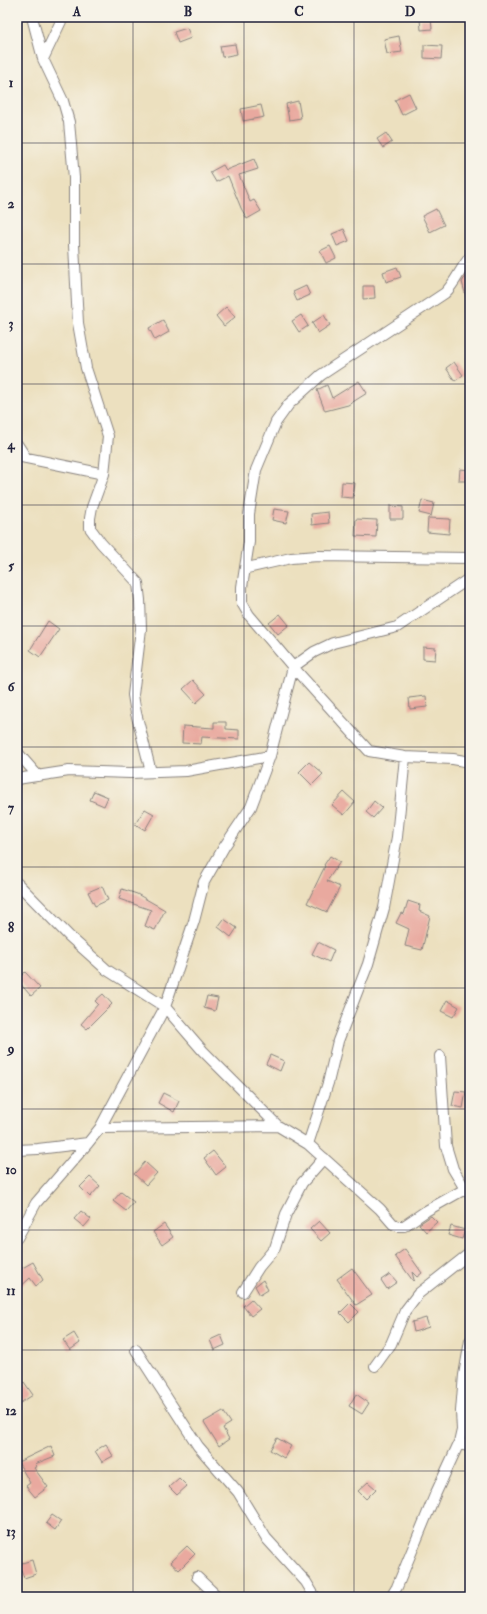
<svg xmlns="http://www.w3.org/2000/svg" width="487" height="1614" font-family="'IM FELL Double Pica',serif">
  <rect width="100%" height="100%" fill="#f7f3e8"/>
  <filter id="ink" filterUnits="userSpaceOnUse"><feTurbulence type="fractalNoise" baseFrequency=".025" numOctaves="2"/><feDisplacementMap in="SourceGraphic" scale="8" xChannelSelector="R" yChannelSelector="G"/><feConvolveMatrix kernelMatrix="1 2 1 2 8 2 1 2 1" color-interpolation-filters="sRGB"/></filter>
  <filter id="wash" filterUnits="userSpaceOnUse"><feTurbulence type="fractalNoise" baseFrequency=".012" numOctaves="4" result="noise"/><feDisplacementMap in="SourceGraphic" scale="16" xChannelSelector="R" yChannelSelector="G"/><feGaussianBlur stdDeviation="0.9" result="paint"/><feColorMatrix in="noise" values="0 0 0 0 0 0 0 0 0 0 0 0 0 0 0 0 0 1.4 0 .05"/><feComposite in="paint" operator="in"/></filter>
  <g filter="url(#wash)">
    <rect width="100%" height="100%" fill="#ece0bf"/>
    <g id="blocks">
      <path fill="#e9a99f" d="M420,19h11l1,10 -11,1z
        M187,28l4,10 -13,5 -4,-11z
        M399,36l3,16 -15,2 -3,-15z
        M235,44l2,10 -15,3 -2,-11z
        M424,45l18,1 -1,13 -17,-1z
        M409,93l7,15 -14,7 -7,-15z
        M298,101l3,17 -12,2 -3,-16z
        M261,105l3,12 -21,4 -2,-12z
        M386,133l6,9 -9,6 -6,-9z
        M254,159l4,10 -19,6 11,27 4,-2 7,11 -14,8 -6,-11 -13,-32 -12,6 -6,-10 13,-7 3,5z
        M436,209l8,16 -14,7 -8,-16z
        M344,229l5,12 -12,5 -5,-12z
        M330,246l6,12 -10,5 -6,-12z
        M397,267l4,10 -15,5 -3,-10z
        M470,270v30h-3l-5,-18z
        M306,286l4,9 -13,6 -4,-9z
        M363,286h11l1,12 -12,1z
        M226,307l9,10 -11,9 -8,-10z
        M301,315l7,11 -9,6 -7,-11z
        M324,315l6,10 -12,8 -6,-10z
        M163,320l6,12 -14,8 -6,-12z
        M454,362l9,13 -8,6 -9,-13z
        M359,381l8,12 -19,12 -23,6 -8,-21 10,-5 5,13z
        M460,469l10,1v11h-11z
        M342,482l13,1 -2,15 -12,-1z
        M422,500l12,3 -3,13 -12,-3z
        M390,506l13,1v12h-13z
        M274,509l15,2 -3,12 -14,-3z
        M328,512l1,11 -17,2 -1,-11z
        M428,518l22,1 -1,15 -22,-2z
        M356,519l21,1 -1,17 -21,-1z
        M280,614l9,11 -11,9 -9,-11z
        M48,621l11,8 -19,28 -10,-7z
        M423,647l13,1 -1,12 -12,-1z
        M193,680l13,14 -10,9 -13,-14z
        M426,696l1,11 -17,2 -1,-11z
        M214,722h12v7l13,1v9l-37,-2 -1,7 -19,-1 1,-17 31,2z
        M309,762l14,12 -11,11 -13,-13z
        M94,791l14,6 -4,9 -14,-6z
        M344,792l11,10 -11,13 -12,-10z
        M374,801l8,7 -9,10 -7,-6z
        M145,809l9,5 -9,16 -10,-6z
        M330,856l10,6 -13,19 13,6 -13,25 -20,-9 18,-37 -1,-1z
        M102,886l6,14 -13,6 -7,-14z
        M122,889l15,5 28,16 -10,20 -10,-4 6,-16 -32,-11z
        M408,901l12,4 -1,6 11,5 -8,34 -17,-4 4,-17 -13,-6 5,-10 3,1z
        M224,919l13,9 -6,9 -13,-10z
        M318,942l16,8 -5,12 -17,-8z
        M25,972l15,16 -9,8 -14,-16z
        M103,994l9,10 -25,25 -6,-5 17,-20 -3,-3z
        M207,996l11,2 -3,13 -11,-3z
        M447,1000l12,7 -6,10 -12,-6z
        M270,1055l14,6 -4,10 -14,-7z
        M455,1091l11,1 -3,16 -11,-2z
        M163,1093l16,8 -5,11 -16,-9z
        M213,1151l13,16 -10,8 -12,-17z
        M145,1162l12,11 -11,12 -12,-11z
        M90,1177l10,9 -10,11 -10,-10z
        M121,1192l13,10 -8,9 -13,-10z
        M81,1211l10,8 -7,8 -10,-8z
        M431,1216l6,6 -11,10 -7,-8z
        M319,1221l11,12 -9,8 -11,-12z
        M164,1224l9,13 -11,8 -9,-13z
        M451,1226l14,4 -3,9 -14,-4z
        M405,1249l17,24 -5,4 -5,-5 2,8 -1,1 -18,-25z
        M33,1262l10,18 -7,6 -6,-8 -13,12v-19z
        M352,1268l20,27 -16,10 -19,-26z
        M390,1274l7,8 -10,7 -6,-9z
        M263,1280l5,10 -8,5 -5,-9z
        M251,1299l9,10 -9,7 -8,-10z
        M350,1303l9,9 -10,10 -9,-9z
        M426,1318l3,9 -15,5 -2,-10z
        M74,1333l6,10 -10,7 -7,-10z
        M221,1335l4,10 -11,5 -4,-10z
        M24,1382l9,13 -16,10v-18z
        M356,1394l13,9 -7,11 -13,-8z
        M223,1411l8,12 -8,5 6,11 -10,7 -15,-24z
        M277,1438l14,8 -7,12 -14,-8z
        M106,1444l7,12 -11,6 -7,-11z
        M51,1446l4,10 -20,8 2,2 -3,2 14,19 -13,10 -9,-11 4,-3 -12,-21z
        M179,1478l8,8 -10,9 -8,-8z
        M368,1482l8,7 -10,10 -8,-8z
        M52,1515l9,6 -6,9 -9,-7z
        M187,1546l8,8 -16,16 -9,-8z
        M32,1560l4,14 -12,4 -5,-14z"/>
    </g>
  </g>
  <g filter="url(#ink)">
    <use href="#blocks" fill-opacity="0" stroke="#87817d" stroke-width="1"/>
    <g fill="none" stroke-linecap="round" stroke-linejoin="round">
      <defs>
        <path id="street" d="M32,17l11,42
          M63,17l-20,42 20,42 6,21 5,56v67l4,78 8,45 22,68 -4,38 -12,33 -2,11v10l11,15 37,40 2,17 1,29 -8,66 3,18 15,59
          M470,257c-10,12 -14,25 -25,36l-124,82 -32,29 -13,18 -20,48 -7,44v28l-7,45v16l7,12 44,52 76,84 36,6 48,2 17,3
          M17,444l9,14
          M17,456l87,18
          M247,568l44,-10 27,-2 152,2
          M17,752l21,24
          M17,779l52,-8 61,2 56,-2 84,-15
          M17,883l52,53 38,34 58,37 38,44 75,75 30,18 72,65 13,15 5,2h6l22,-15 39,-22 5,5
          M440,1056l6,90 7,23 12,20
          M100,1128l178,-2
          M308,1144l20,-61 10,-42 30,-77 16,-56 13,-71 8,-80
          M17,1150l21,-1 50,-6 12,-15 65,-121 29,-86 10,-39 20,-35 27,-40 19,-51 23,-89 21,-15 19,-9 64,-16 73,-49
          M17,1238l19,-35 52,-60
          M243,1292l16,-25 16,-19 11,-34 16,-31 22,-25
          M136,1350l62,96 40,46 28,46 40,44 9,15
          M375,1366l16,-22 14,-33 13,-17 52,-41
          M459,1443l11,4
          M197,1577l21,20
          M391,1597l6,-10 38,-92 24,-52 3,-13 -1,-19 3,-36 6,-34"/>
      </defs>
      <use href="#street" stroke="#87817d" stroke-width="12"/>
      <use href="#street" stroke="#fff" stroke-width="10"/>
    </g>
  </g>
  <path fill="none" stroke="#22223b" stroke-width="1" stroke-opacity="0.55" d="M133,17v1580M244,17v1580M354,17v1580M17,143h453M17,264h453M17,384h453M17,505h453M17,626h453M17,747h453M17,867h453M17,988h453M17,1109h453M17,1230h453M17,1350h453M17,1471h453"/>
  <rect width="487" height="1614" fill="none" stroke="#f7f3e8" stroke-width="44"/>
  <rect x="22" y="22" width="443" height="1570" fill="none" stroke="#22223b" stroke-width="1.5"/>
  <g font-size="13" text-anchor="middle" font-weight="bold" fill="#22223b">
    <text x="77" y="16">A</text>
    <text x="188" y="16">B</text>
    <text x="299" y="16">C</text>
    <text x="410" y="16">D</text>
    <text x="11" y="87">1</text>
    <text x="11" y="208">2</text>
    <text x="11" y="328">3</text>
    <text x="11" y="449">4</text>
    <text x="11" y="570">5</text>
    <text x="11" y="691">6</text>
    <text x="11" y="812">7</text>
    <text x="11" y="932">8</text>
    <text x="11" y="1053">9</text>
    <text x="11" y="1174">10</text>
    <text x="11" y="1295">11</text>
    <text x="11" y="1415">12</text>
    <text x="11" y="1536">13</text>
  </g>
</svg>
